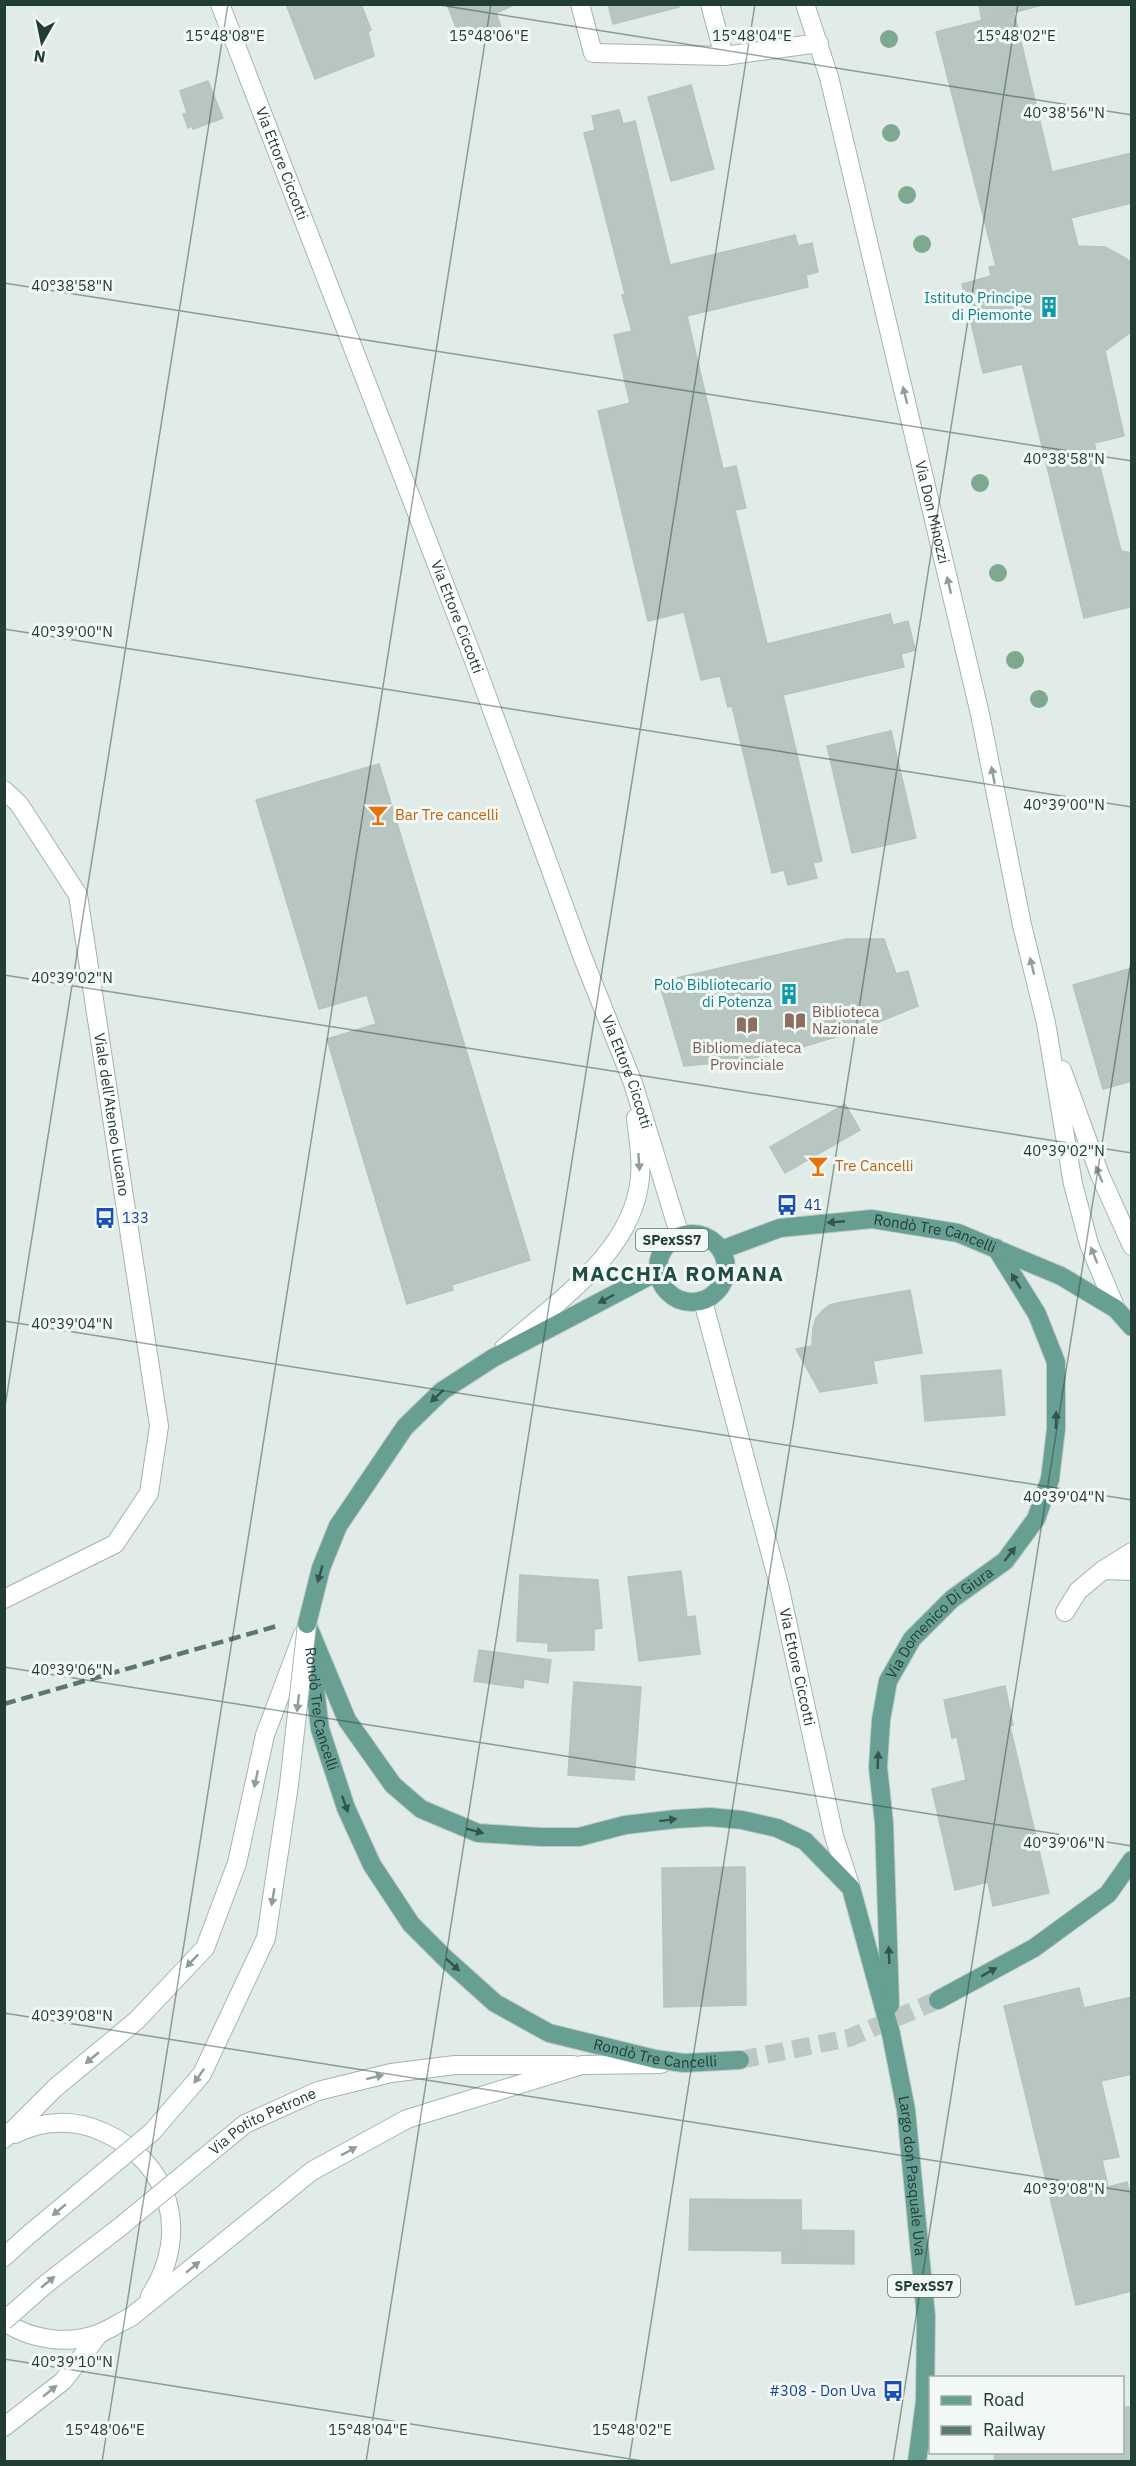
<svg xmlns="http://www.w3.org/2000/svg" width="1136" height="2466" font-family="'IBM Plex Sans',sans-serif">
  <rect width="100%" height="100%" fill="#e1ebe7"/>
  <path fill="#b7c6c0" stroke="#b4c5be" stroke-width="1.5" d="M286,4h75l10,26 -3,2 6,24 -59,23z
    M447,4h64l1,2 -16,7 5,14 -25,11 -6,-14 -13,6z
    M608,4h70l1,3 -66,17z
    M979,4h67l-64,17z
    M1014,12l38,160 80,-19v50l-61,15 7,28 27,1 22,12 5,5v67l-27,20 19,85 -30,7 27,108 11,2v59l-2,-5 -46,11 -62,-254 -39,9 -21,-89 29,-8 -2,-9 7,-1 -60,-234z
    M208,81l15,37 -30,11 -1,-3 -4,2 -5,-14 4,-1 -7,-22z
    M691,85l23,84 -43,12 -23,-84z
    M619,110l4,14 12,-3 35,144 125,-30 3,11 14,-3 6,29 -12,3 2,12 -121,29 36,153 13,-3 10,42 -11,2 32,134 123,-30 3,11 15,-4 7,29 -14,4 3,13 -121,28 39,166 -9,2 4,15 -29,7 -4,-15 -12,3 -40,-167 -4,1 -8,-31 -19,4 -17,-68 -36,9 -50,-210 32,-8 -16,-68 18,-4 -10,-36 3,-1 -41,-161 11,-3 -3,-14z
    M891,731l25,107 -64,15 -25,-107z
    M379,764l151,496 -78,25 1,5 -46,14 -80,-265 49,-15 -9,-29 -48,14 -63,-209z
    M846,939h38l12,35 12,-3 10,35 -56,23 -80,24 -52,9 -46,4 -25,-84z
    M1132,968v113l-29,8 -30,-104z
    M845,1104l15,26 -75,43 -15,-26z
    M910,1290l12,63 -49,8 4,22 -57,9 -24,-43 16,-3 1,-18 3,-10 7,-8 7,-5 7,-2z
    M1001,1370l4,45 -80,6 -4,-45z
    M681,1571l6,46 8,-1 5,38 -61,7 -11,-84z
    M520,1575l78,5 4,48 -8,1v21l-46,1v-8l-31,-2z
    M479,1650l72,10 -3,23 -24,-4 -1,9 -49,-7z
    M574,1682l67,5 -7,93 -66,-5z
    M1005,1686l8,39 -3,1 39,167 -56,13 -5,-24 -33,8 -23,-101 34,-9 -9,-43 -5,1 -8,-38z
    M745,1867l1,138 -82,2 -2,-139z
    M1079,1988l5,20 48,-11v77l-31,7 18,76 -17,3 6,27 19,-5 5,20v89l-56,14 -72,-299z
    M690,2199l111,1 1,51 -113,-1z
    M801,2230l53,1v33l-72,-1v-12h20z
    M1122,2407h10v55h-138l1,-10h127z"/>
  <g fill="none" stroke-linecap="round" stroke-linejoin="round">
    <path stroke="#bbc8c4" stroke-width="18" stroke-dasharray="18 9" stroke-linecap="butt" d="M740,2060l109,-22 89,-38"/>
    <defs>
      <path id="service" d="M1132,1552l-29,18 29,1
        M1065,1612l13,-21 25,-21
        M318,2091l73,-18 64,-8h119"/>
      <path id="minor" d="M580,4l13,49 131,3
        M710,4l14,52 95,-13"/>
      <g id="tertiary">
        <path id="s1" d="M4,790l15,14 59,91 81,531 -10,67 -34,51 -111,55"/>
      </g>
      <g id="secondary">
        <path id="s2" d="M220,4l253,654 110,300 50,125 47,153"/>
        <path id="s3" d="M805,4l24,73 151,637 42,211 24,98 27,161 16,60 27,65"/>
        <path d="M1062,1070l38,105 32,71"/>
        <path id="s4" d="M703,1301l76,284 55,251 17,52"/>
        <path d="M504,1348c52,-46 130,-96 136,-171 2,-19 -2,-41 -4,-59"/>
        <path d="M15,2134c28,-14 60,-15 88,-2 68,30 88,102 47,164"/>
        <path d="M4,2139l51,-51 82,-68 68,-72 32,-85 28,-128 38,-101"/>
        <path d="M4,2257l22,-20"/>
        <path d="M4,2322c28,18 63,23 94,12 11,-4 22,-12 33,-17l181,-146 95,-52 175,-54 79,-1"/>
        <path d="M4,2427l59,-46 36,-47"/>
      </g>
      <g id="primary">
        <circle cx="692" cy="1268" r="34"/>
        <path d="M996,1248l41,66"/>
        <path id="s5" d="M721,1250l59,-22 92,-9 86,14 103,43 55,33 16,18"/>
        <path d="M338,1526l67,-99 37,-36 51,-33 164,-86"/>
        <path id="s6" d="M307,1624l40,96 46,65 28,24 57,24 63,4h38l46,-12 51,-6 34,-2 32,3 35,8 28,13 46,47 40,146 15,76 20,206 -1,85 -8,61"/>
        <path id="s7" d="M310,1647l10,82 26,79 26,57 39,59 36,36 48,43 54,30 106,26 29,4 56,-3"/>
        <path d="M938,2000l96,-52 74,-54 24,-34"/>
        <path id="s8" d="M890,2005l-6,-182 -6,-56 3,-47 7,-39 24,-42 40,-40 53,-38 31,-42 14,-40"/>
      </g>
    </defs>
    <use href="#service" stroke="#a4b3ae" stroke-width="20"/>
    <use href="#minor" stroke="#a4b3ae" stroke-width="20"/>
    <use href="#tertiary" stroke="#a4b3ae" stroke-width="20"/>
    <use href="#secondary" stroke="#a0b7af" stroke-width="20"/>
    <use href="#primary" stroke="#c1c8c7" stroke-width="20"/>
    <use href="#service" stroke="#fff" stroke-width="18"/>
    <use href="#minor" stroke="#fff" stroke-width="18"/>
    <use href="#tertiary" stroke="#fff" stroke-width="18"/>
    <use href="#secondary" stroke="#fff" stroke-width="18"/>
    <use href="#primary" stroke="#67a093" stroke-width="18"/>
    <path stroke="#5c7771" stroke-width="4.5" stroke-dasharray="12 6" stroke-linecap="butt" d="M4,1704l273,-78"/>
    <defs>
      <g id="service-bridge">
        <path id="s9" d="M4,2321l42,-37 74,-57 125,-103 73,-33"/>
      </g>
      <path id="secondary-bridge" d="M26,2237l126,-105 50,-58 64,-136 23,-153 18,-161"/>
      <path id="primary-bridge" d="M1037,1314l19,48v67l-6,50
        M307,1624l14,-56 17,-42"/>
    </defs>
    <use href="#service-bridge" stroke="#a4b3ae" stroke-width="20" stroke-linecap="butt"/>
    <use href="#secondary-bridge" stroke="#a0b7af" stroke-width="20" stroke-linecap="butt"/>
    <use href="#primary-bridge" stroke="#c1c8c7" stroke-width="20" stroke-linecap="butt"/>
    <use href="#service-bridge" stroke="#fff" stroke-width="18"/>
    <use href="#secondary-bridge" stroke="#fff" stroke-width="18"/>
    <use href="#primary-bridge" stroke="#67a093" stroke-width="18"/>
  </g>
  <g fill="#7ea890">
    <circle cx="889" cy="39" r="9"/>
    <circle cx="891" cy="133" r="9"/>
    <circle cx="907" cy="195" r="9"/>
    <circle cx="922" cy="244" r="9"/>
    <circle cx="980" cy="483" r="9"/>
    <circle cx="998" cy="573" r="9"/>
    <circle cx="1015" cy="660" r="9"/>
    <circle cx="1039" cy="699" r="9"/>
  </g>
  <defs><path id="oneway-solid" d="M-6-.8H1V-3.2L6.5 0L1 3.2V.8H-6Z" transform="scale(1.5)"/></defs>
  <g fill="#909e9a">
    <use href="#oneway-solid" transform="translate(905 395) rotate(-104)"/>
    <use href="#oneway-solid" transform="translate(949 585) rotate(-103)"/>
    <use href="#oneway-solid" transform="translate(993 775) rotate(-101)"/>
    <use href="#oneway-solid" transform="translate(1032 966) rotate(-104)"/>
    <use href="#oneway-solid" transform="translate(639 1162) rotate(86)"/>
    <use href="#oneway-solid" transform="translate(1099 1174) rotate(-112)"/>
    <use href="#oneway-solid" transform="translate(1094 1255) rotate(-112)"/>
    <use href="#oneway-solid" transform="translate(298 1703) rotate(96)"/>
    <use href="#oneway-solid" transform="translate(256 1779) rotate(102)"/>
    <use href="#oneway-solid" transform="translate(273 1897) rotate(99)"/>
    <use href="#oneway-solid" transform="translate(192 1961) rotate(133)"/>
    <use href="#oneway-solid" transform="translate(92 2058) rotate(140)"/>
    <use href="#oneway-solid" transform="translate(199 2076) rotate(125)"/>
    <use href="#oneway-solid" transform="translate(375 2077) rotate(-14)"/>
    <use href="#oneway-solid" transform="translate(349 2151) rotate(-29)"/>
    <use href="#oneway-solid" transform="translate(59 2210) rotate(140)"/>
    <use href="#oneway-solid" transform="translate(193 2267) rotate(-39)"/>
    <use href="#oneway-solid" transform="translate(48 2282) rotate(-39)"/>
    <use href="#oneway-solid" transform="translate(50 2391) rotate(-39)"/>
  </g>
  <g fill="#33554d">
    <use href="#oneway-solid" transform="translate(836 1222) rotate(175)"/>
    <use href="#oneway-solid" transform="translate(1016 1281) rotate(-121)"/>
    <use href="#oneway-solid" transform="translate(606 1299) rotate(152)"/>
    <use href="#oneway-solid" transform="translate(437 1396) rotate(137)"/>
    <use href="#oneway-solid" transform="translate(1056 1420) rotate(-89)"/>
    <use href="#oneway-solid" transform="translate(1010 1554) rotate(-52)"/>
    <use href="#oneway-solid" transform="translate(320 1574) rotate(106)"/>
    <use href="#oneway-solid" transform="translate(878 1760) rotate(-88)"/>
    <use href="#oneway-solid" transform="translate(345 1804) rotate(70)"/>
    <use href="#oneway-solid" transform="translate(668 1820) rotate(-7)"/>
    <use href="#oneway-solid" transform="translate(475 1831) rotate(15)"/>
    <use href="#oneway-solid" transform="translate(889 1955) rotate(-92)"/>
    <use href="#oneway-solid" transform="translate(453 1965) rotate(42)"/>
    <use href="#oneway-solid" transform="translate(989 1972) rotate(-29)"/>
  </g>
  <path fill="none" stroke="#223c36" stroke-width="1.5" stroke-opacity="0.45" d="M433,4l699,111M4,283l1128,178M4,629l1128,178M4,975l1128,178M4,1321l1128,179M4,1413l224,-1409M4,1667l1128,179M4,2013l1128,179M4,2359l645,103M102,2462l389,-2458M366,2462l389,-2458M629,2462l389,-2458M893,2462l239,-1507"/>
  <defs>
    <symbol id="building-bare" viewBox="-9 -9 18 18"><path d="M-4-6H4V6H1V3H-1V6H-4ZM-2.5-4.3h1.7v1.8h-1.7ZM.8-4.3h1.7v1.8H.8ZM-2.5-1h1.7V.8h-1.7ZM.8-1h1.7V.8H.8Z" fill="#0f9aa8" stroke="#f2f8f5" stroke-width="2.5" paint-order="stroke"/></symbol>
    <symbol id="bar-bare" viewBox="-9 -9 18 18"><path d="M-6-5H6L.8 .8V4.5H3.5V6h-7V4.5H-.8V.8Z" fill="#e8710a" stroke="#f2f8f5" stroke-width="2.5" paint-order="stroke"/></symbol>
    <symbol id="library-bare" viewBox="-9 -9 18 18"><path d="M-6-4Q-3-5.5-.7-3.5V5Q-3 3-6 4ZM6-4Q3-5.5 .7-3.5V5Q3 3 6 4Z" fill="#8d6e63" stroke="#f2f8f5" stroke-width="2.5" paint-order="stroke"/></symbol>
    <symbol id="bus-bare" viewBox="-9 -9 18 18"><path d="M-5-6H5V4H4V6H2V4H-2V6H-4V4H-5ZM-3.5-4V0h7V-4ZM-3.5 1.2v1.5H-2V1.2ZM2 1.2v1.5H3.5V1.2Z" fill="#1a4fb4" stroke="#f2f8f5" stroke-width="2.5" paint-order="stroke"/></symbol>
  </defs>
  <g fill-rule="evenodd">
    <use href="#building-bare" x="1034" y="292" width="30" height="30"/>
    <use href="#bar-bare" x="363" y="800" width="30" height="30"/>
    <use href="#building-bare" x="774" y="979" width="30" height="30"/>
    <use href="#library-bare" x="780" y="1006" width="30" height="30"/>
    <use href="#library-bare" x="732" y="1010" width="30" height="30"/>
    <use href="#bar-bare" x="803" y="1151" width="30" height="30"/>
    <use href="#bus-bare" x="772" y="1190" width="30" height="30"/>
    <use href="#bus-bare" x="90" y="1203" width="30" height="30"/>
    <use href="#bus-bare" x="878" y="2376" width="30" height="30"/>
  </g>
  <g text-anchor="middle" stroke-width="6" stroke-linejoin="round" paint-order="stroke">
    <g fill="#f2f8f5" stroke="#60746f" stroke-width="1.5">
      <rect x="636" y="1229" width="72" height="22" rx="4.5"/>
      <rect x="888" y="2275" width="72" height="22" rx="4.5"/>
    </g>
    <g font-size="14" font-weight="bold" fill="#223c36">
      <text x="672" y="1245">SPexSS7</text>
      <text x="924" y="2291">SPexSS7</text>
    </g>
    <g font-size="15" fill="#223c36" stroke="#f2f8f5">
      <text dy="5" stroke="none"><textPath href="#s2" startOffset="171">Via Ettore Ciccotti</textPath></text>
      <text dy="5" stroke="none"><textPath href="#s3" startOffset="524">Via Don Minozzi</textPath></text>
      <text dy="5" stroke="none"><textPath href="#s2" startOffset="657">Via Ettore Ciccotti</textPath></text>
      <text dy="5" stroke="none"><textPath href="#s2" startOffset="1143">Via Ettore Ciccotti</textPath></text>
      <text dy="5" stroke="none"><textPath href="#s1" startOffset="351">Viale dell'Ateneo Lucano</textPath></text>
      <text dy="5" stroke="none"><textPath href="#s5" startOffset="220">Rondò Tre Cancelli</textPath></text>
      <text dy="5" stroke="none"><textPath href="#s8" startOffset="404">Via Domenico Di Giura</textPath></text>
      <text dy="5" stroke="none"><textPath href="#s4" startOffset="378">Via Ettore Ciccotti</textPath></text>
      <text dy="5" stroke="none"><textPath href="#s7" startOffset="63">Rondò Tre Cancelli</textPath></text>
      <text dy="5" stroke="none"><textPath href="#s7" startOffset="585">Rondò Tre Cancelli</textPath></text>
      <text dy="5" stroke="none"><textPath href="#s9" startOffset="328">Via Potito Petrone</textPath></text>
      <text dy="5" stroke="none"><textPath href="#s6" startOffset="976">Largo don Pasquale Uva</textPath></text>
    </g>
    <g font-size="15" fill="#0d838f" stroke="#f2f8f5" text-anchor="end">
      <text x="1032" y="303">Istituto Principe<tspan x="1032" dy="17">di Piemonte</tspan></text>
      <text x="772" y="990">Polo Bibliotecario<tspan x="772" dy="17">di Potenza</tspan></text>
    </g>
    <g font-size="15" fill="#c56008" stroke="#f2f8f5" text-anchor="start">
      <text x="395" y="820">Bar Tre cancelli</text>
      <text x="835" y="1171">Tre Cancelli</text>
    </g>
    <g font-size="15" fill="#785e54" stroke="#f2f8f5" text-anchor="start">
      <text x="812" y="1017">Biblioteca<tspan x="812" dy="17">Nazionale</tspan></text>
      <text x="747" y="1053" text-anchor="middle">Bibliomediateca<tspan x="747" dy="17">Provinciale</tspan></text>
    </g>
    <g font-size="15" fill="#164399" stroke="#f2f8f5" text-anchor="start">
      <text x="804" y="1210">41</text>
      <text x="122" y="1223">133</text>
      <text x="876" y="2396" text-anchor="end">#308 - Don Uva</text>
    </g>
    <g font-size="21" font-weight="bold" letter-spacing="1.5" fill="#1f4d43" stroke="#f2f8f5">
      <text x="678" y="1281">MACCHIA ROMANA</text>
    </g>
  </g>
  <g font-size="15" text-anchor="middle" fill="#223c36" stroke="#f2f8f5" stroke-width="6" stroke-linejoin="round" paint-order="stroke">
    <text x="225" y="41">15°48'08"E</text>
    <text x="489" y="41">15°48'06"E</text>
    <text x="752" y="41">15°48'04"E</text>
    <text x="1016" y="41">15°48'02"E</text>
    <text x="1064" y="118">40°38'56"N</text>
    <text x="72" y="291">40°38'58"N</text>
    <text x="1064" y="464">40°38'58"N</text>
    <text x="72" y="637">40°39'00"N</text>
    <text x="1064" y="810">40°39'00"N</text>
    <text x="72" y="983">40°39'02"N</text>
    <text x="1064" y="1156">40°39'02"N</text>
    <text x="72" y="1329">40°39'04"N</text>
    <text x="1064" y="1502">40°39'04"N</text>
    <text x="72" y="1675">40°39'06"N</text>
    <text x="1064" y="1848">40°39'06"N</text>
    <text x="72" y="2021">40°39'08"N</text>
    <text x="1064" y="2194">40°39'08"N</text>
    <text x="72" y="2367">40°39'10"N</text>
    <text x="105" y="2435">15°48'06"E</text>
    <text x="368" y="2435">15°48'04"E</text>
    <text x="632" y="2435">15°48'02"E</text>
  </g>
  <rect width="1136" height="2466" fill="none" stroke="#223c36" stroke-width="12"/>
  <rect x="929" y="2376" width="195" height="78" fill="#f2f8f5" stroke="#9fada9" stroke-width="1.5"/>
  <rect x="941" y="2396" width="30" height="9" fill="#67a093" stroke="#9fada9" stroke-width="1.5"/>
  <text x="983" y="2406" font-size="18" fill="#223c36">Road</text>
  <rect x="941" y="2426" width="30" height="9" fill="#5c7771" stroke="#9fada9" stroke-width="1.5"/>
  <text x="983" y="2436" font-size="18" fill="#223c36">Railway</text>
  <g transform="translate(42 42) rotate(189)" stroke="#f2f8f5" stroke-width="4.5" paint-order="stroke">
  <path d="M0-4.5L10 22L0 15L-10 22Z" fill="#223c36"/>
  <text y="-9" font-size="16" font-weight="bold" text-anchor="middle" fill="#223c36">N</text>
  </g>
</svg>
